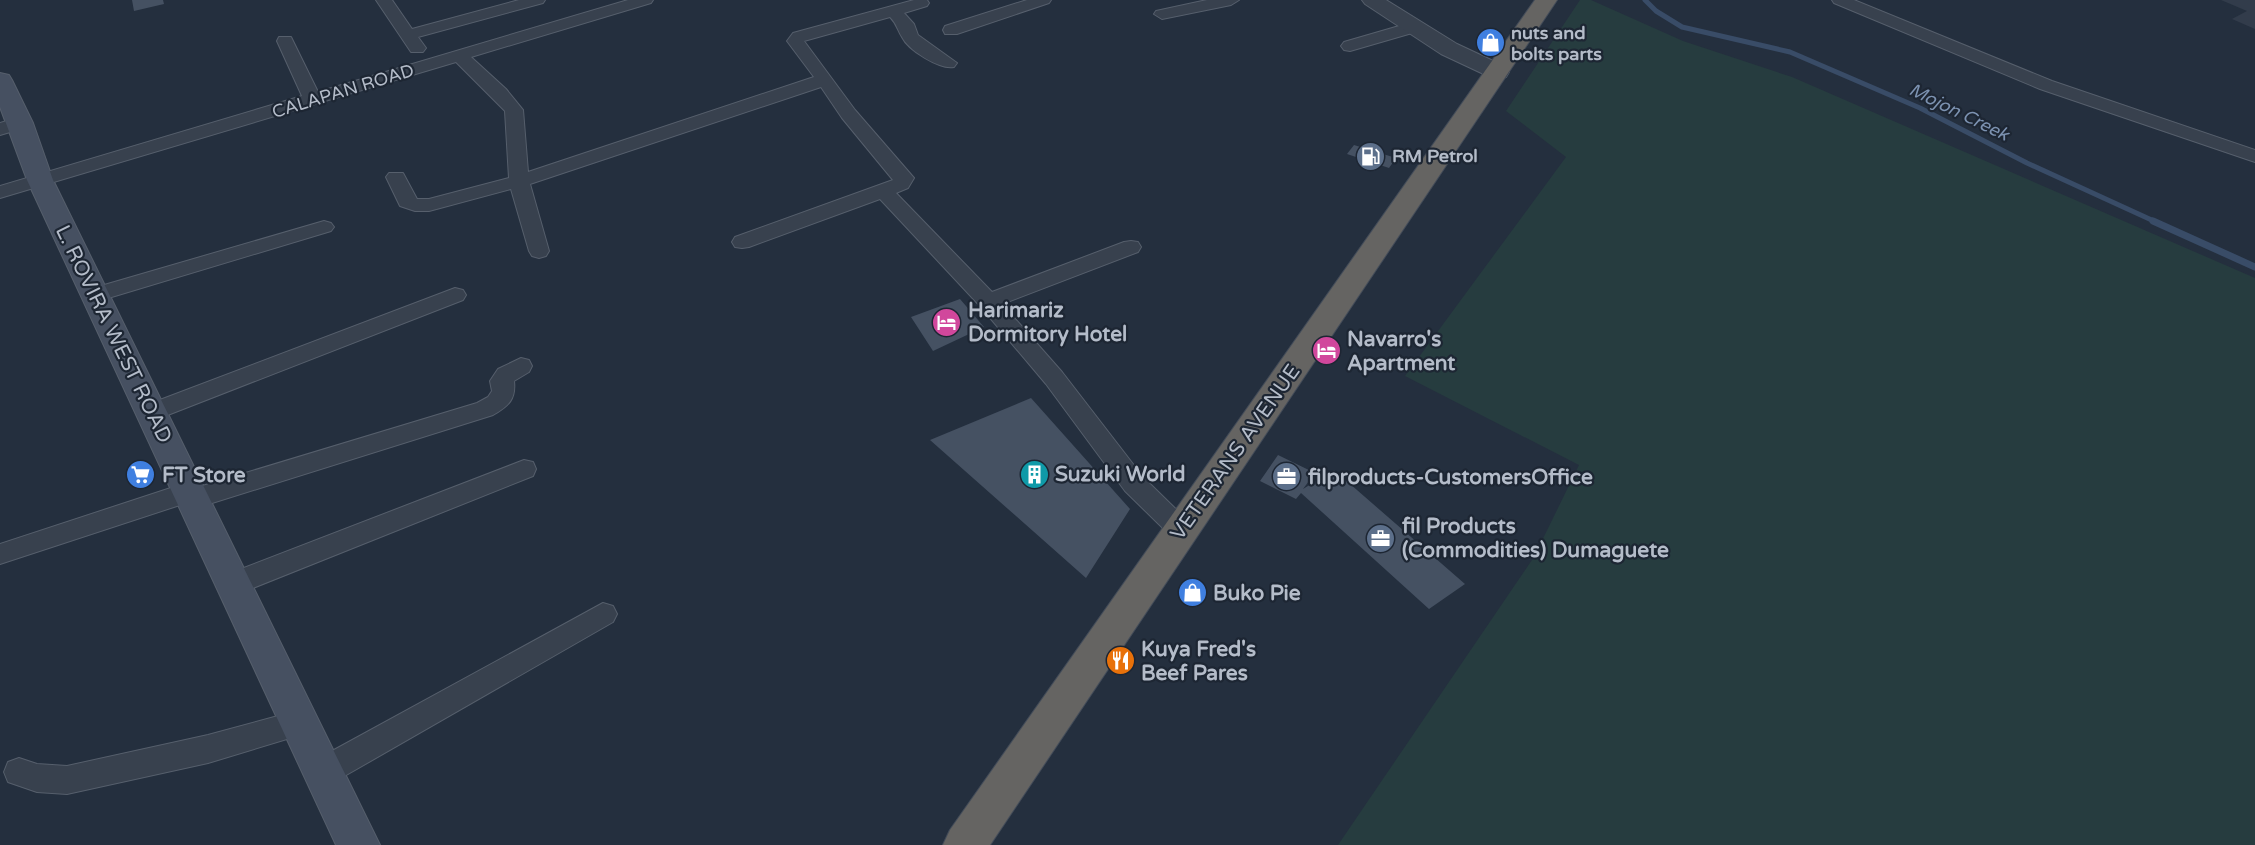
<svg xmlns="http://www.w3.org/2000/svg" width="2255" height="845" font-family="'Varela Round',sans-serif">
  <rect width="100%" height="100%" fill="#242f3e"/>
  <path fill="#323c4b" d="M2221,0h34v29l-23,-10 15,-8z"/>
  <path fill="#263c3f" d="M1580,0h11l92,41 109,36 463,201v567h-917l196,-288 45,-92 -174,-89 161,-219 -60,-46z"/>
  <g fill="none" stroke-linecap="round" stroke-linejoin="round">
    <path stroke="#394c67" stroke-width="5" d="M1645,0l11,11 26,16 108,25 130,56 107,55 129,59"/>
    <path stroke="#394c67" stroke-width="7" d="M2153,221l102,46"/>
  </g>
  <path fill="#455162" d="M132,0h31l1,4 -30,7z
    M1354,145l42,13 -7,10 -42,-14z
    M960,299l24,28 -51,24 -22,-34z
    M1031,398l99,111 -44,69 -156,-138z
    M1278,455l37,18 -12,16 31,-19 131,114 -36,25 -128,-116 -5,6 -36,-18z"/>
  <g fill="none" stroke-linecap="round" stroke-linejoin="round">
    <defs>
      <path id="minor" d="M376,0h16l20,29 107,-29h26l-2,3 -125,34 8,11 -3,4h-12z
        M628,0h25l-2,3 -180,54 35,32 17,21 5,62 286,-95 -27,-36 6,-8 121,-33h13l2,3 -2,3 -23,7 10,11 4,11 39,28 -3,4c-14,3 -46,-17 -52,-30 -5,-8 -5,-13 -12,-20l-86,24 51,69 59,68 -6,10 -12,5 96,99 132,-50 7,-1 7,1 3,5 -3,5 -136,52 60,68 81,105 47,46 4,7 -4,7 -9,3 -9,-3 -47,-46 -79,-107 -66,-78 -100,-107 -131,48 -7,1 -7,-1 -3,-5 3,-5 158,-57 -51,-62 -21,-31 -291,97 19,67 -3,5 -7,2 -7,-2 -3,-5 -18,-62 -82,22h-14l-15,-5 -14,-29 3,-4h14l14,26h12l80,-21 -4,-67 -49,-49 -456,136v-12l302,-90 -25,-55 2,-4h12l27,55z
        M1027,0h24l-2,3 -92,31h-12l-2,-4 2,-4z
        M1207,0h32l-8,5 -69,14 -8,-5 2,-3z
        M1832,0h22l198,81 203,69v12l-215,-73 -206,-86z
        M1413,22l8,5 -2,4 -69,20 -6,-1 -3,-4 3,-4z
        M20,117l7,2 2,4 -2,4 -27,8v-12z
        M324,221l7,2 3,4 -3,4 -236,71 -8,-2 -3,-5 3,-5z
        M455,288l8,2 3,5 -3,5 -303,118 -8,2 -8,-2 -4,-6 4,-6z
        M521,358l8,2 3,6 -3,6 -15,9c2,18 -5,25 -21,34l-300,94 -10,-5 -183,60v-20l189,-62 10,5 278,-84 11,-6 4,-6 -2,-10 8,-12z
        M524,460l9,2 3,7 -3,7 -290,116 -10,3 -10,-3 -3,-8 3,-8z
        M603,603l10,3 4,8 -4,8 -279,160 -11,4 -11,-4 -4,-10 4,-10z
        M300,710l10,4 5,9 -5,9 -102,31 -141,31 -30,-2 -29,-10 -4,-10 4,-10 11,-4 18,6 30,2 141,-31z"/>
      <path id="tertiary" d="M1362,0h24l71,44 49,23 3,5 -3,5 -8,2 -8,-2 -49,-23 -76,-50z"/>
      <path id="secondary" d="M0,73l9,2 3,5 21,43 20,57 327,665h-44l-309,-665 -27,-73z"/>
      <path id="trunk" d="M1535,0h22l-567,845h-47l7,-15z"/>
    </defs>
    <use href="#minor" stroke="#565f6c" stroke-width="2"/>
    <use href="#tertiary" stroke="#565f6c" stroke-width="2"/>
    <use href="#secondary" stroke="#565f6c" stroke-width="2"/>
    <use href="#trunk" stroke="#434c59" stroke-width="2"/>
    <use href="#minor" fill="#38414e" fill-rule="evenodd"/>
    <use href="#tertiary" fill="#38414e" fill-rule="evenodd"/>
    <use href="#secondary" fill="#465061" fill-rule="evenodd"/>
    <use href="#trunk" fill="#656462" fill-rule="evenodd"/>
  </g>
  <defs>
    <symbol id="shop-disc" viewBox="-11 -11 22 22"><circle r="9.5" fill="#3f7fe0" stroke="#1d2633"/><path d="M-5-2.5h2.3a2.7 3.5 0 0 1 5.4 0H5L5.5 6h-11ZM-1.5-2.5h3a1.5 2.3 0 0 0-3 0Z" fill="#fff"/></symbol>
    <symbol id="fuel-disc" viewBox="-11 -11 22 22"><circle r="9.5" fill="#5c6f8a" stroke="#1d2633"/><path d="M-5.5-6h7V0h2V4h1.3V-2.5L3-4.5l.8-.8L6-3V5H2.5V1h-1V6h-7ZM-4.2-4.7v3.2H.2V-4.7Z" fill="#fff"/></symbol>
    <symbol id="hotel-disc" viewBox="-11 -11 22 22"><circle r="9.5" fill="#d1479c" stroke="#1d2633"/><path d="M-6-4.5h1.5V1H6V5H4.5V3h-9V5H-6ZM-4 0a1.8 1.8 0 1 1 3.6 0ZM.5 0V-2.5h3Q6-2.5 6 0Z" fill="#fff"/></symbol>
    <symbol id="building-disc" viewBox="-11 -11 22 22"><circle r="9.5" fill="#0f9aa8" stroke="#1d2633"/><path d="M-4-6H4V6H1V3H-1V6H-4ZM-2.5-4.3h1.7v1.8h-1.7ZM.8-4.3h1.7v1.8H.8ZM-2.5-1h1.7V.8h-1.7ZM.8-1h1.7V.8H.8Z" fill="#fff"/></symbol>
    <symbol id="supermarket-disc" viewBox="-11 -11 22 22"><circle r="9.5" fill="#3f7fe0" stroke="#1d2633"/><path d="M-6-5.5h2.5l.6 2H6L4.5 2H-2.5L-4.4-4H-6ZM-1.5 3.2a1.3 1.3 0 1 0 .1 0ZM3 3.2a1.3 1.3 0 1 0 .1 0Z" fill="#fff"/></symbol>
    <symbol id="office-disc" viewBox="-11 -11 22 22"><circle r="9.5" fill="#5c6f8a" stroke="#1d2633"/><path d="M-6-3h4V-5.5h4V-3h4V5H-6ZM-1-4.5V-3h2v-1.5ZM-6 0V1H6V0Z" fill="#fff"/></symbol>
    <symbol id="restaurant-disc" viewBox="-11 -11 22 22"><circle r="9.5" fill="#e8710a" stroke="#1d2633"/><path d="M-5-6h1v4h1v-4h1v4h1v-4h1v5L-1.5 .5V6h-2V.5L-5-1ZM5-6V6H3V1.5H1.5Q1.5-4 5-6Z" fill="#fff"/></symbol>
  </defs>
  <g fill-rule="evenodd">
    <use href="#shop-disc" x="1474" y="26" width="33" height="33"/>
    <use href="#fuel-disc" x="1354" y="140" width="33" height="33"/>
    <use href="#hotel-disc" x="930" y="306" width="33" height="33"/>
    <use href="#hotel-disc" x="1310" y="334" width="33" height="33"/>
    <use href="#building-disc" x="1018" y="458" width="33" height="33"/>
    <use href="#supermarket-disc" x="124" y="458" width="33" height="33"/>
    <use href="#office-disc" x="1270" y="460" width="33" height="33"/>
    <use href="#office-disc" x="1364" y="522" width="33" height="33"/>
    <use href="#shop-disc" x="1176" y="576" width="33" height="33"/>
    <use href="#restaurant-disc" x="1104" y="644" width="33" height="33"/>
  </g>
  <g text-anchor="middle" stroke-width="4.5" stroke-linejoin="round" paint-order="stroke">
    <g font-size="18" font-weight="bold" fill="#b4bcc9" stroke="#1d2633" text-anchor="start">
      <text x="1511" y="39">nuts and<tspan x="1511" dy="21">bolts parts</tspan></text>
      <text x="1392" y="162">RM Petrol</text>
    </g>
    <g font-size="18" fill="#b4bcc9" stroke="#1d2633">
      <text transform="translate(343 91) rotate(-17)" y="6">CALAPAN ROAD</text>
    </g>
    <g font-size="18" font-style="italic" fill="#7c92b1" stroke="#1d2633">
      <text transform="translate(1959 112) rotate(26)" y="6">Mojon Creek</text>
    </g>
    <g font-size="21" font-weight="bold" fill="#b4bcc9" stroke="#1d2633" text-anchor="start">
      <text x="968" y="317">Harimariz<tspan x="968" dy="24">Dormitory Hotel</tspan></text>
      <text x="1347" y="346">Navarro's<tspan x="1347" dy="24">Apartment</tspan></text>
      <text x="1055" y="481">Suzuki World</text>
      <text x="162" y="482">FT Store</text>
      <text x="1308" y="484">filproducts-CustomersOffice</text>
      <text x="1402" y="533">fil Products<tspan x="1402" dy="24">(Commodities) Dumaguete</tspan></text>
      <text x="1213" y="600">Buko Pie</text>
      <text x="1141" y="656">Kuya Fred's<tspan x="1141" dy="24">Beef Pares</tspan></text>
    </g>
    <g font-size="21" fill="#b4bcc9" stroke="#1d2633">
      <text transform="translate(114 334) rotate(64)" y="7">L. ROVIRA WEST ROAD</text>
      <text transform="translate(1235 452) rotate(-55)" y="7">VETERANS AVENUE</text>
    </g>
  </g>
</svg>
